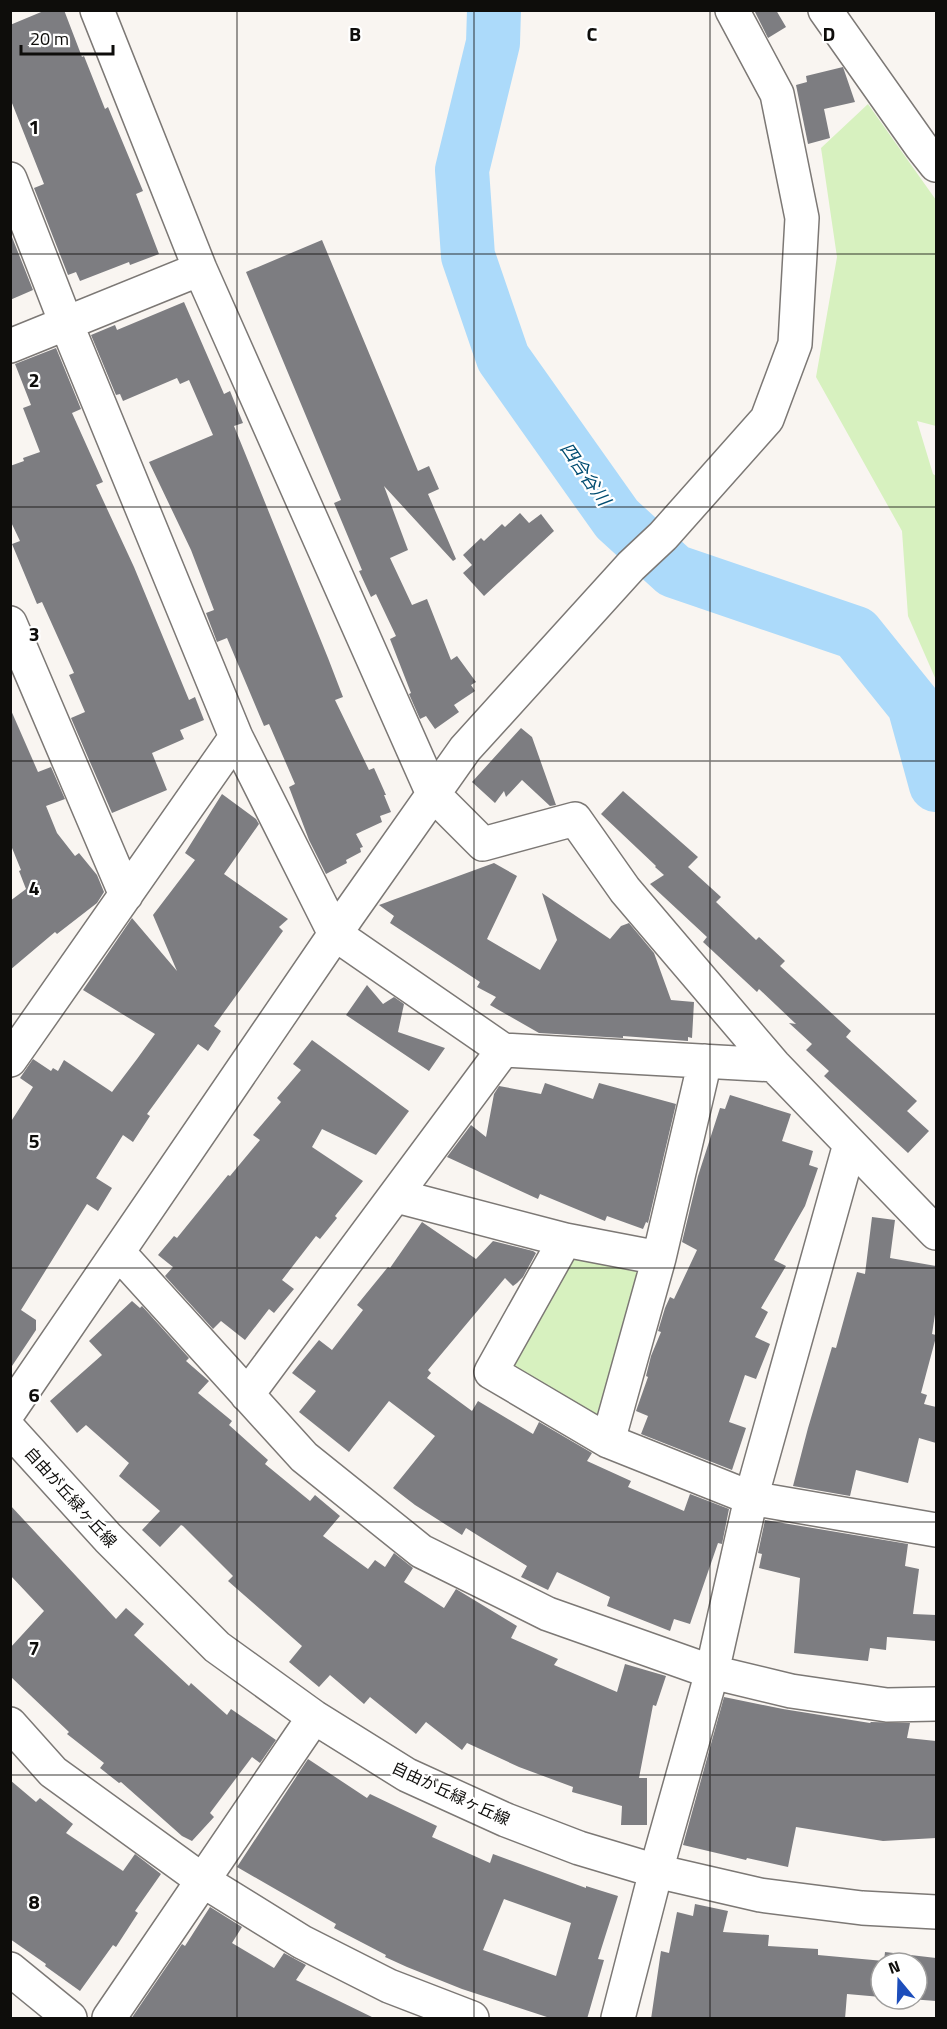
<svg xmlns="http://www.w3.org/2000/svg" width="947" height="2029" font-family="'Titillium Web','Noto Sans JP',sans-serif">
  <rect width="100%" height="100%" fill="#f9f5f1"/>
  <path fill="#d7f1bf" d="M868,104l68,96v226l-19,-5 16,53 3,2v204l-28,-64 -6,-85 -86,-154 21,-120 -16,-109z
    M574,1250l63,13 3,9 -35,143 -12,4 -82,-50z"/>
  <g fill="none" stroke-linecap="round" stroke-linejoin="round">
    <path stroke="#acdafa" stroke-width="54" d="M494,10l-1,33 -31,127 6,86 35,102 114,161 57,52 182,62 58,72 22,80"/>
  </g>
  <path fill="#7d7d81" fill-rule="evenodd" d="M46,10h18l18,47 2,-1 21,53 3,-2 35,84 -7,3 23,60 -29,11 -1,-3 -49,19 -4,-9 -8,3 -34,-87 10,-4 -34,-86v-73z
    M754,10h22l10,17 -18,11z
    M843,67l12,35 -31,7 6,29 -22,6 -12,-59 11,-3 -1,-6z
    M10,232l23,58 -23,10z
    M322,240l96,231 11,-5 10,23 -11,5 28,65 -3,2 -69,-75 24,64 -18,8 22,47 15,-6 24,61 6,-4 19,26 -5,3 4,6 -21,14 5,7 -24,17 -9,-13 -6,3 -11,-25 2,-1 -21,-54 6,-3 -20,-42 -5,3 -12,-26 3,-1 -28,-67 7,-3 -95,-228z
    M184,302l40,92 6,-3 13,32 -9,3 94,232 15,39 -8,3 34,70 5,-2 12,27h-2l7,17 -11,4 2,6 -26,12 7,13 -3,1 1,4 -15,8 1,3 -21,11 -17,-34 -20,-53 6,-3 -26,-60 -5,2 -37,-88 -10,4 -11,-29 8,-3 -23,-60 -42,-88 64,-27 -24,-55 -9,4 -3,-6 -54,23 -3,-7 -4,1 -25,-60 24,-10 2,5z
    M56,348l25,61 -9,4 31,69 -7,3 38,82 55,133 6,-3 9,23 -24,10 4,9 -32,14 15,37 -55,23 -41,-95 14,-6 -16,-37 5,-2 -32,-71 -5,2 -25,-60 8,-3 -10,-21v-54l14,-5 -1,-3 17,-6 -17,-44 8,-3 -16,-41z
    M520,513l9,10 12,-9 13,17 -70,65 -21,-23 9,-8 -9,-10 18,-17 3,3 18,-17 3,3z
    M10,708l28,64 13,-5 14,32 -19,7 11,27 18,23 4,-3 18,22 7,17 -7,11 -40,31 -2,-2 -45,38v-69l16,-12 -7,-18 2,-1 -11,-27z
    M521,728l11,9 24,68 -6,1 -28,-26 -16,17 -2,-6 -9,12 -23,-21z
    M623,791l75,66 -10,10 33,30 -5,5 40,38 3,-3 26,24 -5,5 71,65 -5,6 71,64 -10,10 22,20 -21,22 -84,-77 5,-5 -23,-21 6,-6 -23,-21 7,1 -37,-35 -2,3 -54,-50 4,-5 -57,-53 14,-9 -9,-8 1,-1 -55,-52z
    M222,794l34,25 3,5 -35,50 64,45 -9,8 4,4 -69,95 7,5 -13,20 -10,-7 -51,70 3,2 -17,26 -10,-7 -27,43 16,10 -14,23 -11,-7 -66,106 15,10v10l-26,39v-246l23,-36 -13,-9 13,-19 18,12 2,-3 5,3 6,-11 48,32 25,-33 18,-25 -72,-44 49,-72 45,53 -24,-56 42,-55 -10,-7z
    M494,863l23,13 -30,63 53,31 17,-30 -15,-47 68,46 11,-13 8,-3 25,30 17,47 23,2 -2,36 -4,-1v4l-65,-5v2l-84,-5 -49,-28 6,-8 -19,-10 3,-5 -90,-59 4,-7 -15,-11z
    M367,985l16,19 11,-7 10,7 -6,28 47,16 -16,23 -83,-56z
    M312,1040l97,71 -33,44 -54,-26 -10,18 51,34 -28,35 2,2 -17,21 -4,-3 -34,44 12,9 -20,24 -5,-4 -24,31 -24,-19 -8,8 -48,-53 8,-9 -15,-12 16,-19 3,2 51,-63 2,1 30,-36 -7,-5 28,-33 -4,-4 24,-28 -8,-6z
    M545,1083l48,16 6,-16 77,21 -28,119 -2,-1 -3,7 -36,-13 -2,5 -65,-27 -2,5 -91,-42 24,-32 15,12 8,-43 5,-8 42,8z
    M730,1095l61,19 -9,27 31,10 -4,14 9,3 -13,38 -31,54 12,6 -25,42 7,4 -13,25 15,7 -14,35 -11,-4 -16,47 17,6 -14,42 -91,-36 7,-18 -12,-5 12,-34 -2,-1 5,-20 10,-24 -3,-1 7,-23 5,-11 4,2 23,-49 -15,-8 16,-66 22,-68 5,1z
    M872,1217l23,3 -5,38 46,8v42l-4,26 4,1v2l-15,56 6,2 -3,9 12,3v36l-17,-5 -11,45 -52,-13 -6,26 -57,-10 15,-58 24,-81 4,1 21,-76 8,2z
    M422,1222l54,37 17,-18 40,10 3,2 -13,24 -6,6 -4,3 -8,-8 -77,92 3,3 -4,5 45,33 6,-10 55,33 6,-12 53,31 -5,8 44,20 -3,6 56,24 6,-17 39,15 -7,35 -4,-1 -28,81 -16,-5 -4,12 -63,-25 3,-9 -53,-25 -9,18 -27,-13 6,-11 -61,-38 -4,7 -47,-30 -22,-17 42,-52 -46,-35 -40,51 -50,-40 17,-21 -24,-18 27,-33 13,10 31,-40 -6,-5 31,-38 2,1z
    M132,1301l8,7 2,-2 47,52 -3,3 23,20 -11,12 34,28 -3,4 39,35 -3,4 45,37 5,-6 25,21 -17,20 45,33 7,-9 10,7 9,-14 19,15 -9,14 40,26 12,-19 61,37 -6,12 47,21 -4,6 63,27 8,-28 41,12 -10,30 -3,-1 -14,73h8v47h-26l1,-19 -50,-14 1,-5 -54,-20 -52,-24 -5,7 -36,-28 -10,12 -46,-37 -6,7 -34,-29 -11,12 -30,-25 13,-16 -74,-65 5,-5 -50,-50 -2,-1 -21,22 -18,-17 18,-19 -41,-35 10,-13 -43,-38 -9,8 -27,-32 52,-46 -13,-14z
    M10,1505l106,114 10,-11 18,16 -10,11 55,51 2,-3 36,32 4,-6 45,31 -16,23 -8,-6 -42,56 4,4 -22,24 -10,-5 -61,-54 -2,1 -19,-15 4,-5 -37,-29 2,-2 -59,-56v-28l34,-37 -34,-36z
    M765,1520l143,24 -3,22 14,3 -6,45 23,1v26l-49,-4 -1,13 -16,-2 -2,13 -74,-8 6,-75 -41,-10 3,-14 -4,-1z
    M724,1697l59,12 87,14 1,-1 39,1 -3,15 29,3v97l-53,3 -87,-14 -8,40 -41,-9 -1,2 -63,-15z
    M308,1759l59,39 3,-4 67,32 -5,11 58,26 3,-9 93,34v-2l32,10 -20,63 6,1 -17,59h-34l-91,-30 -55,-22 -22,-10 1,-2 -52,-27 2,-4 -99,-57zM504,1899l67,24 -15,53 -73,-26z
    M10,1780l26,22 4,-4 33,26 -7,9 57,38 12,-17 26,20 -26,37 3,2 -22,34 -3,-2 -33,46 -35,-25 1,-2 -36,-25z
    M695,1904l33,7 -5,21 46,3 -1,11 50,3v6l66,6 1,-9 51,6v43l-26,-2h7v-36h-36v34l-34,-3 -2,25h-194l10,-68 8,2 8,-41 16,4z
    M210,1907l32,20 -10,16 42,25 10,-15 22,12 -10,15 80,39h-245l51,-75 3,2z"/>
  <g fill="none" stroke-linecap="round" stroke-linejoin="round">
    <defs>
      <path id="minor" d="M97,10l103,259 233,525 50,50 92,-25 50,71 149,175 162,168
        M825,10l96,136 15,19
        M10,179l56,144 170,414 99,197 168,116 271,15
        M10,346l190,-77
        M10,623l116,272
        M10,1060l226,-323
        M397,1196l168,44 94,18
        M565,1240l-74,132 117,69 143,57 185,32
        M118,1252l186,205 117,94 127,63 164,58 79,19 96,14 49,-1
        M247,1395l256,-345
        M10,1410l338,-495 117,-166 166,-183 32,-30 104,-117 28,-75 7,-126 -25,-124 -45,-84
        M10,1430l98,108 109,109 97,70 93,58 99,45 73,28 77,23 104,24 102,13 74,4
        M608,1441l51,-183 46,-197
        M10,1724l43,48 149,108 100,62 87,44 83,32
        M10,1969l60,49
        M109,2018l205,-301
        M618,2018l38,-147 56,-199 39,-174 99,-354"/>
    </defs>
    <use href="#minor" stroke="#7c7875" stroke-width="36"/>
    <use href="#minor" stroke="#fff" stroke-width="33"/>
  </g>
  <path fill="none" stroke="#0e0d0b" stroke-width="1.5" stroke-opacity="0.55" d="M237,10v2008M474,10v2008M710,10v2008M10,254h926M10,507h926M10,761h926M10,1014h926M10,1268h926M10,1522h926M10,1775h926"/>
  <g text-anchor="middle" stroke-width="4.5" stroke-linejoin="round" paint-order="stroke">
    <g font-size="16" fill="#0e0d0b" stroke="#fff">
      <text transform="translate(71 1497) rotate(48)" y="6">自由が丘緑ヶ丘線</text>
      <text transform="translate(451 1793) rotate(25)" y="6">自由が丘緑ヶ丘線</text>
    </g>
    <g font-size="18" font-style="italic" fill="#004d72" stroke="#fff">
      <text transform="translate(585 474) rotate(55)" y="6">四合谷川</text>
    </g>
  </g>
  <g font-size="20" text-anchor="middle" font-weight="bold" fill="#0e0d0b" stroke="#fff" stroke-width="4.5" stroke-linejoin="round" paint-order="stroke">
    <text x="355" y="41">B</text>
    <text x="592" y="41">C</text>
    <text x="829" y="41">D</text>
    <text x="34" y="134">1</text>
    <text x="34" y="387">2</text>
    <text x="34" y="641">3</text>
    <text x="34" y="895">4</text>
    <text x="34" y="1148">5</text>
    <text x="34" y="1402">6</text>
    <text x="34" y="1655">7</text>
    <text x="34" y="1909">8</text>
  </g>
  <rect width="947" height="2029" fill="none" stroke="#0e0d0b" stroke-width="24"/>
  <g transform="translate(899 1981) rotate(341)"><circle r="28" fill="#ffffff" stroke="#9f9e9d" stroke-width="1.5"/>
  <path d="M0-4.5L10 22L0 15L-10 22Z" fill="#1d4ebb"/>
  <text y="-9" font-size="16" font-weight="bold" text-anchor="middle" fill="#0e0d0b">N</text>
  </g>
  <path d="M21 45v9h92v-9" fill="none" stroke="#0e0d0b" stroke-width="3"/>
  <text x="30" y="45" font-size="18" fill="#0e0d0b" stroke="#ffffff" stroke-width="4.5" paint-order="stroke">20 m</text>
</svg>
